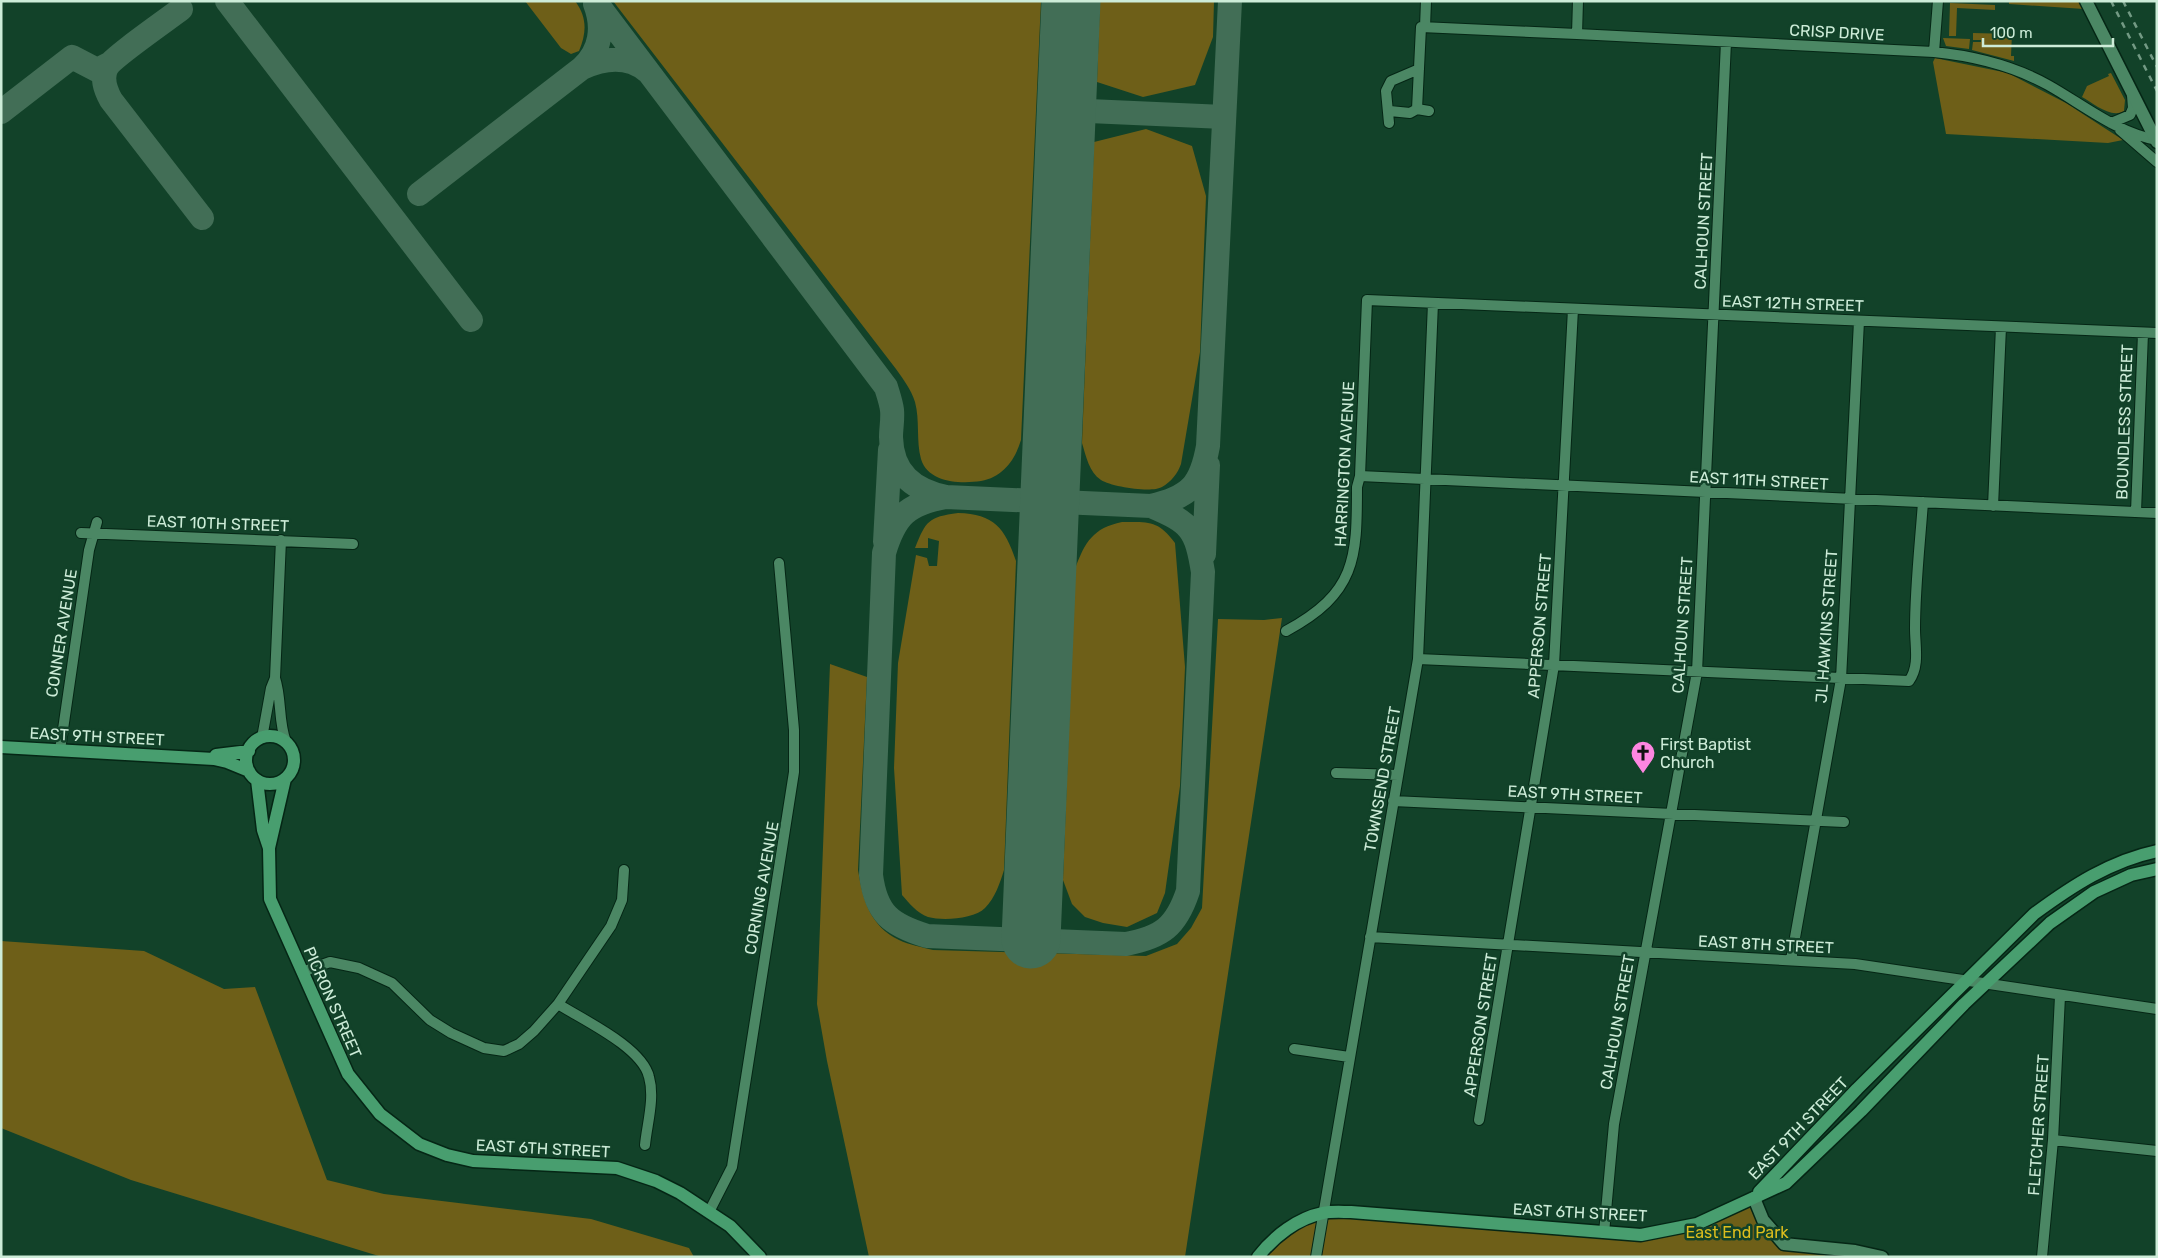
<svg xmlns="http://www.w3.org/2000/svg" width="2158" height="1258" font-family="Rubik,sans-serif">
  <rect width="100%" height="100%" fill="#124229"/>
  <path fill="#6e5f18" d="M525,1h50c12,16 12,31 4,50l-8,3 -10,-6z
    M613,1h428l-20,439c-6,20 -18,37 -40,41 -20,3 -53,2 -60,-22 -5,-18 -1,-39 -6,-57 -4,-13 -12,-23 -19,-33z
    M1100,1h114l-1,36 -18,48 -52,12 -46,-15z
    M2009,1h71l4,8 -75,-5z
    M1950,3l45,2v5l-38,-2 -1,28h-7z
    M1973,33l39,1 -1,22h3v5l-42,-11 1,-8h8v-2h-8z
    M1943,38l27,1 -1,10 -23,-3z
    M1935,58l73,15 58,30 57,37 -15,3 -162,-9 -13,-72z
    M2111,73l14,27 -1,11c-13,8 -31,-8 -42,-14l5,-11 22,-10 -1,-2z
    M1146,129l46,17 14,50 -6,156 -19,112c-3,9 -10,18 -19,23 -10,6 -50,0 -61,-7 -12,-8 -15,-24 -19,-37l12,-301z
    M958,513c36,1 47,15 58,48l-12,309c-4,13 -9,28 -19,38 -11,11 -42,13 -57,9 -11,-4 -19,-14 -26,-22l-8,-127 4,-105 18,-108 11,3 2,8h8l2,-25 -11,-3v10h-13c11,-27 13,-31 43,-35z
    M1122,522c27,0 36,-2 53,21l10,124 -5,119 -15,107 -8,20 -30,14 -24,-4 -18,-6 -13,-13 -9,-24 12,-311c10,-27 18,-41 47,-47z
    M1282,618l-97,639h-316l-42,-196 -10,-57 13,-340 37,13 -9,193c5,30 12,56 41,70 10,5 23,7 34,10l213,6 31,-12 14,-16 11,-20 16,-289 46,1z
    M1,941l143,10 80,38 31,-2 72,193 57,14 207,25 98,29 5,9h-312l-251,-77 -130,-52z
    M1754,1198l30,46 42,4 -1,9h-565l7,-12 57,-32 339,18z"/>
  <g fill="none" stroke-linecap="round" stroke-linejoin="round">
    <path stroke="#426e56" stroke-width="24" d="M227,1l244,319
      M595,1l291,386c2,7 5,15 6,23 1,9 -1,18 -1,27 1,36 22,53 55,60l205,9c39,-9 50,-21 57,-60l22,-445
      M181,9c-13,10 -68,48 -74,58 -6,11 -2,22 4,33l91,118
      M582,68c19,-17 22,-41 13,-64
      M1066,110l158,7
      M1,112l71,-55 25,13 12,-6
      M419,194l163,-126c22,-10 46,-13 65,3
      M946,497c-39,7 -51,19 -62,56l-13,322c5,39 20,50 56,61l199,8c36,-7 50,-17 62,-53l15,-319c-7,-43 -12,-49 -52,-66
      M885,542l5,-92
      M1204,554l4,-89"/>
    <path stroke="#426e56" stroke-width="59" d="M1031,939l40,-938"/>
    <defs>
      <path id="minor" d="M1578,1l-1,33 357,18c40,4 78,13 114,33 34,19 69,48 109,55
        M1425,27l1,-26
        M1934,52l4,-51
        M1417,109l4,-82 156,7
        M1390,111l20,2 7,-4 12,2
        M1389,123l-3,-32 5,-10 28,-12
        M2111,123l19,-8 3,-7 -1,-13
        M2120,130l37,32
        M1360,476l797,37
        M1993,506l8,-179
        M2136,512l7,-179
        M81,533l272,11
        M1286,631c70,-38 71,-72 71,-144l3,-11 7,-176 790,33
        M1418,659l491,22c11,-15 6,-35 6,-52 0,-42 5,-85 8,-127
        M275,678c7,21 3,43 11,64
        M262,738l9,-50 4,-10 6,-138
        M60,750l29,-200 8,-28
        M1336,773l62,2
        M1393,801l451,21
        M1370,937l485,27 302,45
        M1791,960l50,-281 18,-358
        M302,972l28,-10 29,6 33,15 38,37 21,13 33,15 20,3 15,-7 15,-13 24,-27 53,-78 11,-26 2,-30
        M558,1004c25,16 84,43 91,73 6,21 -2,47 -4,68
        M1294,1049l55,8
        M1479,1120l75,-455 19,-356
        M2053,1140l104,11
        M709,1212l23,-45 62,-395v-42l-15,-167
        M1604,1233l10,-109 83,-452 29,-630
        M1316,1257l102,-598 15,-356
        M2042,1257l11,-117 7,-144"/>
      <path id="tertiary" d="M2086,1l71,141
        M1754,1198l9,22 21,24 71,7 27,6"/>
      <path id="secondary" d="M246 760a24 24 0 1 1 48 0a24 24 0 1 1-48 0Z
        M1,747l213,12 13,3 22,9
        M216,755l33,-4
        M285,779l-16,69 1,51 78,175 32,40 39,30 28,11 26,6 144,7 39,13 24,12 50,33 30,31
        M257,780l6,50 6,18
        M1759,1192l98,-103 177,-175c38,-28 76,-53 123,-63
        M1258,1257c16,-21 40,-39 65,-44 9,-2 19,-1 28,-1l290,23 56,-11 89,-41 75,-72 103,-107 86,-81 44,-31 37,-17 26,-6"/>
    </defs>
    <use href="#minor" stroke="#052615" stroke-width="12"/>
    <use href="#tertiary" stroke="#052615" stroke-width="15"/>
    <use href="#secondary" stroke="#052615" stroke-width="15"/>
    <use href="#minor" stroke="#4b8764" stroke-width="10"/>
    <use href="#tertiary" stroke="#4b8764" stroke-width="12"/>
    <use href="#secondary" stroke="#489e6f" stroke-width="12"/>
    <path stroke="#739a84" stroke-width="2.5" stroke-dasharray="6 6" stroke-linecap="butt" d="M2111,1l46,90
      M2123,1l34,66"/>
  </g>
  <defs>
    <symbol id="church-pin" viewBox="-11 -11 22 30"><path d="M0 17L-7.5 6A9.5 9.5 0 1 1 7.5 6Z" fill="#fe86e1" stroke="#124229"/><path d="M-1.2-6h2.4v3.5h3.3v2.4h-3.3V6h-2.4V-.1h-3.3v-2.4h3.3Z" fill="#111"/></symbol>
  </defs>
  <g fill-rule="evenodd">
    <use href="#church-pin" x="1629" y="739" width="28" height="38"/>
  </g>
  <g text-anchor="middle" stroke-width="5" stroke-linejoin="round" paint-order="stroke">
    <g font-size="16" fill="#cdecd8" stroke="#124229">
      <text transform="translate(1837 32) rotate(3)" y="6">CRISP DRIVE</text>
      <text transform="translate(1703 221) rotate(-87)" y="6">CALHOUN STREET</text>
      <text transform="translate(1793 303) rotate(2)" y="6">EAST 12TH STREET</text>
      <text transform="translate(2124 422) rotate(-88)" y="6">BOUNDLESS STREET</text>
      <text transform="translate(1344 464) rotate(-87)" y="6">HARRINGTON AVENUE</text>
      <text transform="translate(1759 480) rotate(3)" y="6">EAST 11TH STREET</text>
      <text transform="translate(218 523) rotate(2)" y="6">EAST 10TH STREET</text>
      <text transform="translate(1682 625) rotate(-86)" y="6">CALHOUN STREET</text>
      <text transform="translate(1539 626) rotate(-85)" y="6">APPERSON STREET</text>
      <text transform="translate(1826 626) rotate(-86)" y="6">JL HAWKINS STREET</text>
      <text transform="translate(61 633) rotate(-81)" y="6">CONNER AVENUE</text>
      <text transform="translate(97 736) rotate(3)" y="6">EAST 9TH STREET</text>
      <text transform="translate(1382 779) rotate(-80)" y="6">TOWNSEND STREET</text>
      <text transform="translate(1575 794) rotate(3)" y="6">EAST 9TH STREET</text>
      <text transform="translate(761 888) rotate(-80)" y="6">CORNING AVENUE</text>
      <text transform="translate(1766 944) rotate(3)" y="6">EAST 8TH STREET</text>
      <text transform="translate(333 1002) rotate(66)" y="6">PICRON STREET</text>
      <text transform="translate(1617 1022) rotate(-80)" y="6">CALHOUN STREET</text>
      <text transform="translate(1480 1025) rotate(-81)" y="6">APPERSON STREET</text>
      <text transform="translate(2038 1125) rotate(-86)" y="6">FLETCHER STREET</text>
      <text transform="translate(1798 1128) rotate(-46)" y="6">EAST 9TH STREET</text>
      <text transform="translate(543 1148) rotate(3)" y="6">EAST 6TH STREET</text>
      <text transform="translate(1580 1212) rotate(3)" y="6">EAST 6TH STREET</text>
    </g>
    <g font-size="16" fill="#cdecd8" stroke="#124229" text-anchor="start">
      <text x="1660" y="750">First Baptist<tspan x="1660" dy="18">Church</tspan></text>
    </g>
    <g font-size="16" fill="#dcbd1e" stroke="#124229">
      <text x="1737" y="1238">East End Park</text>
    </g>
  </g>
  <rect width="2158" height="1258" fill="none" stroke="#cdecd8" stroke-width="5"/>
  <path d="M1983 38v8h130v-8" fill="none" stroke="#cdecd8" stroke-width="2.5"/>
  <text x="1990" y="38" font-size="15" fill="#cdecd8" stroke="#124229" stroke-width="4" paint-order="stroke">100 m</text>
</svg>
